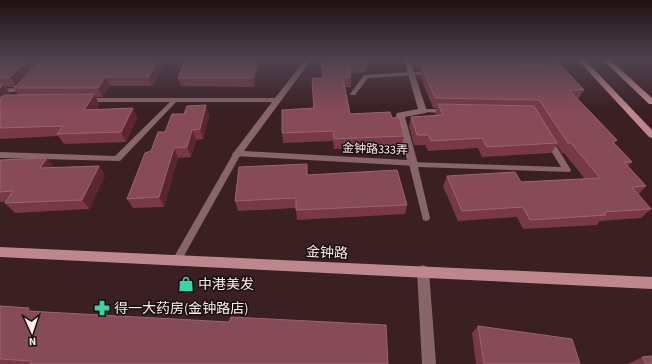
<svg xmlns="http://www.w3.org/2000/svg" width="652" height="364" font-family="'Source Sans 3','Noto Sans SC',sans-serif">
  <rect width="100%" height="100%" fill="#3a1f23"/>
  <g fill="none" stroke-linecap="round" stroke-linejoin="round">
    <path fill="#876569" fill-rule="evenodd" d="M430,71l3,2 -1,1 -64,4 -13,17h-4l-1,-1 14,-19z
      M20,88l3,2 -1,1 -22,2v-4z
      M175,98l2,1v2l-57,60 -120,-3v-6l115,4 58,-57z
      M423,109h23l3,2 -3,2 -25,-1 -1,-1z
      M546,139h6l19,31 -1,2 -152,-5 12,51 -1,2 -3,1 -3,-1 -14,-56 1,-2 151,5 -16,-26z
      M237,151l4,3 -61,109 -3,1 -3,-1 -2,-3 2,-3 59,-103z"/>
    <path fill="#876569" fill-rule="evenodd" d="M305,60h6l-67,91 163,9 -11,-45 1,-2 21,-4 -14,-49h6l17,51 -1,2 -21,4 13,47 -2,2 -182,-10 -2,-2 2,-2 38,-50h-188l-4,-2 4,-2h191z
      M423,265l4,2 2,4 7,93h-14l-5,-93 2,-4z"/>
    <path fill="#be878e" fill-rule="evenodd" d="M578,60h7l67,70v8l-3,-1z
      M603,60h7l42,38v6h-3z
      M0,247l652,30v12l-652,-32z"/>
  </g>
  <path fill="#793845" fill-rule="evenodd" d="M0,60h38l1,2 127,-2 -13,26h-43l-7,11h-8l4,7 -3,6 37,-2 4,10 -11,24 -62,2 -6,-8 -58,3zM6,87h9l-1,1 4,7h-9l1,-1z
    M260,60l-6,27 -73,-1 -3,-8z
    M341,60h25l1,3 -1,9 -15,1v14h-6l5,27 42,4 12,18 -2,10 -68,3 -1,-8 -50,2 -1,-10 31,-25 -1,-30h10l-1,-16 21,-1z
    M413,60h143l28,30 -6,9h-1l40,41 -3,3 18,19 -4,4 18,20 -8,9 13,14 -10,9 -41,3 -3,4 -74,4 -6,-12 -59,4 -15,-35 4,-10 74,6 64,-3 -21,-26h-2l-5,-8 -6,8 -69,4 -4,-9 -50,3 -3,-6h-11l-5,-19 2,-9 25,-2 -1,-1 2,-6h-4l-13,-32 1,-7h-4z
    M206,105l3,10 -6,24 -7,1 -5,17 -13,1 -14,49 -31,1 -6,-9 24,-48 14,-19 19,-18z
    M0,160l55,8 44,-2 6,10 -16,33 -74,4 -10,-10 1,-1h-6z
    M307,175l100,30 -2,9 -108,6 -1,-12 -58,3 -3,-10z
    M0,306l34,5 354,53h-388z
    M478,326l102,38h-104l-4,-31z
    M642,357l10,7h-24z"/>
  <path fill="#5a2630" d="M28,60h10l2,3 -23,24 -7,-10z
    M158,60h8l-13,26 -4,-9z
    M257,60h3l-6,27 -1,-9z
    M105,77l5,9 -7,11 -5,-9z
    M3,84l7,10 -4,7 -6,4v-17z
    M94,94l5,10 -10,16 -5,-10z
    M206,105l3,10 -6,24 -3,-10z
    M133,108l4,10 -11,24 -5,-10z
    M192,130l4,10 -5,17 -4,-10z
    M174,148l4,10 -14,49 -5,-10z
    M47,158l8,10h-15z
    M99,166l6,10 -16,33 -7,-9z
    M29,308l12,8 -14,-5z"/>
  <path fill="#874b57" stroke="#9a656f" d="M0,60h28l-18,17 -10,1z
    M41,60h117l-9,17h-44l-7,11h-84z
    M185,60h72l-4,18h-75z
    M343,60h23l1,3 -18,1 2,13 -8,1 7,36 40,-2 2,6 7,-1 5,19 -70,3 -1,-8 -51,2v-23l32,-2 -2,-30h11l-2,-16 23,-1z
    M552,60h4l28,30h-15l48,50 -4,2 19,20h-8l22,24 -14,1 19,22 -47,3 2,3 -76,5 -7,-13 -61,4 -15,-35 68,-4 6,10 79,-4 -29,-35h-3l-29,-43 -104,-2 -13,-31 130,-3 2,-1 -1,-3z
    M0,84h3l-3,4z
    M94,94l-10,16 49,-2 -12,24 -64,2 6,-8 -63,2v-30l4,-3z
    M438,104l96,2 23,37 -70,4 -5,-9 -51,3 -3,-6h-11l-6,-18 32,-2z
    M206,105l-6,24 -8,1 -5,17 -13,1 -15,49 -32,2 18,-46 6,-2 7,-19h7l7,-18h12l3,-8z
    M47,158l-7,10 59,-2 -17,34 -77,3 8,-12 -13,1v-32z
    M307,164v11l90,-5 10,35 -111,5v-12l-61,3 4,-34z
    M0,306l29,2 -2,3 202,11 2,-5 155,8 2,39h-358l2,-3 -32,-2z
    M478,326l94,13 8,25h-96z
    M652,356v8h-6l-4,-7z"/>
  <linearGradient id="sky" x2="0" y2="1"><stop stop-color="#201113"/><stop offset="0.54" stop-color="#4f4250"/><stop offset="1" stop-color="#4f4250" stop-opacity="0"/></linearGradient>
  <rect width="652" height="111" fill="url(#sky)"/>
  <defs>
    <symbol id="shop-bare" viewBox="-9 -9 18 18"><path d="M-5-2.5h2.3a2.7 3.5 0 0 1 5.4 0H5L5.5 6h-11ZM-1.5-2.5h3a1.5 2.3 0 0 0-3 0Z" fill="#3bd4a4" stroke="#190d0f" stroke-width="2.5" paint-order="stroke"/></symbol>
    <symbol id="pharmacy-bare" viewBox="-9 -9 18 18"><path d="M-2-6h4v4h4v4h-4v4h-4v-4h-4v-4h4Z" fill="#3bd4a4" stroke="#190d0f" stroke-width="2.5" paint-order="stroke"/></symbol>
  </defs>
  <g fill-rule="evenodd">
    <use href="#shop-bare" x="175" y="273" width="22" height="22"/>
    <use href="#pharmacy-bare" x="91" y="297" width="22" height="22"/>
  </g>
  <g text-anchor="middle" stroke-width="3" stroke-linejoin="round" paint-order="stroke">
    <g font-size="12" fill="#fdeeef" stroke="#190d0f">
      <text transform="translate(375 149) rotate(2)" y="4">金钟路333弄</text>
    </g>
    <g font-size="14" fill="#fdeeef" stroke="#190d0f">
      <text transform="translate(327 252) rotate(3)" y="5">金钟路</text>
    </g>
    <g font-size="14" fill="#fdeeef" stroke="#190d0f" text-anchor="start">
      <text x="198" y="289">中港美发</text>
      <text x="114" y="313">得一大药房(金钟路店)</text>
    </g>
  </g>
  <g transform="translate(32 332) rotate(177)" stroke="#190d0f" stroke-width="3" paint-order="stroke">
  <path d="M0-3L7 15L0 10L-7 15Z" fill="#fdeeef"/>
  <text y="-6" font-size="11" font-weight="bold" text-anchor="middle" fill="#fdeeef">N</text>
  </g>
</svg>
